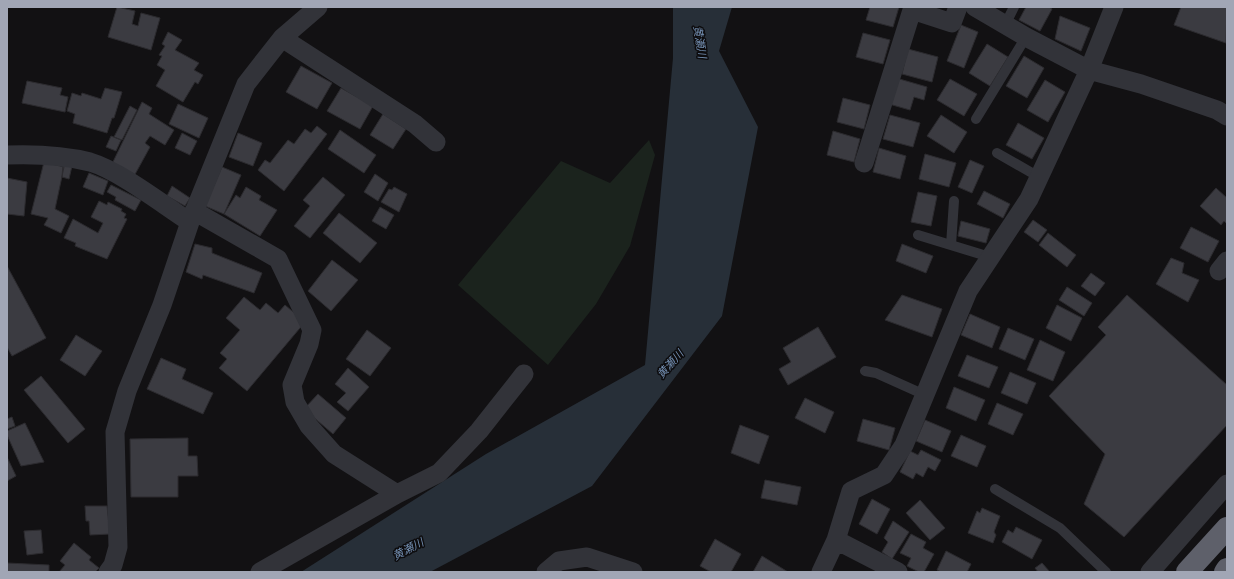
<svg xmlns="http://www.w3.org/2000/svg" width="1234" height="579" font-family="Figtree,'Noto Sans JP',sans-serif">
  <rect width="100%" height="100%" fill="#121113"/>
  <path fill="#1b231d" d="M649,140l6,15 -25,91 -34,58 -48,61 -90,-80 103,-124 49,22z"/>
  <path fill="#272f38" d="M673,7h59l-13,44 39,76 -36,189 -130,170 -162,86h-129l185,-118 159,-89 28,-307z"/>
  <path fill="#3b3b41" stroke="#2c2b2f" d="M117,7l18,4 -3,13 6,2 3,-13 19,5 -9,32 -43,-13z
    M870,7h29l-6,20 -27,-7z
    M1026,7h23l3,2 -12,22 -21,-11z
    M1181,7h46l-1,36 -52,-18z
    M1060,16l30,12 -9,23 -26,-12z
    M961,25l17,7 -14,36 -17,-7z
    M168,32l14,8 -7,10 24,13 -5,7 9,5 -5,9 -3,-2 -12,20 -27,-16 9,-16 -8,-5 5,-9 -3,-1 6,-9 -3,-2z
    M863,33l27,7 -7,24 -27,-7z
    M987,44l21,13 -18,29 -21,-13z
    M908,49l30,8 -6,25 -30,-8z
    M1024,56l20,12 -17,30 -21,-12z
    M301,66l31,17 -15,26 -31,-17z
    M896,78l31,9 -3,13 -10,-3 -4,13 -21,-6z
    M950,79l27,15 -13,22 -27,-16z
    M1045,80l20,12 -17,30 -21,-12z
    M27,81l35,7 -2,7 8,2 -3,15 -43,-9z
    M105,88l17,4 -8,26h-2l-5,15 -34,-10 2,-9 -8,-3 5,-18 9,3 1,-3 19,6z
    M341,88l32,18 -13,23 -33,-18z
    M843,98l27,7 -6,24 -27,-7z
    M142,102l10,6 -3,6 25,16 -9,15 -15,-9 -5,7 5,4 -17,31 -22,-12z
    M178,104l30,14 -9,20 -30,-14z
    M130,106l7,4 -15,30 -8,-3z
    M383,114l23,15 -13,20 -23,-14z
    M890,115l30,8 -7,24 -30,-8z
    M941,115l26,17 -13,21 -27,-17z
    M1018,123l26,15 -12,21 -26,-14z
    M317,126l10,8 -43,57 -26,-21 7,-10 5,3 18,-23 6,4 11,-15 6,4z
    M340,130l36,25 -12,18 -36,-24z
    M833,131l27,8 -6,23 -27,-7z
    M182,133l15,8 -7,14 -15,-7z
    M238,133l24,10 -9,23 -24,-9z
    M111,136l10,4 -5,11 -10,-4z
    M879,148l27,8 -6,23 -27,-7z
    M925,154l31,9 -7,24 -30,-8z
    M970,160l14,6 -12,27 -14,-6z
    M44,162l20,5 -9,42 14,7 -8,17 -17,-8 4,-7 -17,-4z
    M63,164l9,2 -3,13 -7,-2z
    M222,167l19,8 -17,39 -19,-8z
    M89,173l19,8 -5,14 -20,-8z
    M375,174l13,9 -10,18 -14,-9z
    M323,177l22,18 -35,43 -16,-12 16,-20 -7,-6z
    M7,178l20,4 -3,34 -17,-2z
    M111,185l30,15 -6,11 -20,-11 1,-3 -9,-5z
    M172,186l18,12 -5,8 -18,-10z
    M246,187l15,9 -2,4 18,10 -17,26 -36,-22 12,-19 4,3z
    M394,187l13,7 -8,18 -18,-10 8,-13 3,1z
    M1216,188l11,10v26l-3,-3 -3,4 -21,-19z
    M984,191l26,13 -7,14 -26,-14z
    M918,192l19,4 -6,30 -20,-4z
    M99,201l8,4 1,-3 14,7 -1,2 5,3 -2,4 3,1 -20,40 -32,-13 1,-3 -12,-5 9,-19 25,14 5,-10 -12,-6z
    M380,207l14,8 -8,14 -14,-8z
    M339,213l38,30 -17,20 -37,-30z
    M1033,220l14,10 -9,12 -14,-10z
    M961,221l29,8 -4,14 -28,-7z
    M1191,227l28,14 -11,21 -28,-14z
    M1048,233l28,22 -9,12 -28,-22z
    M195,244l17,4v5l50,20 -8,20 -51,-18 -1,4 -16,-7z
    M902,244l31,12 -7,17 -30,-12z
    M1171,258l13,5 -2,10 17,7 -11,22 -32,-18z
    M332,260l26,20 -27,31 -23,-20z
    M7,266l39,72 -34,18 -5,-9z
    M1091,273l14,10 -10,13 -14,-10z
    M1067,287l25,16 -8,13 -25,-16z
    M902,295l40,14 -10,28 -47,-17z
    M1127,295l100,90v40l-103,112 -40,-33 21,-50 -56,-58 57,-61 -8,-8z
    M244,297l16,13 6,-7 12,10 7,-8 20,17 -58,69 -28,-23 8,-9 -7,-6 20,-23 -14,-12z
    M1057,305l25,13 -11,23 -25,-13z
    M970,314l30,13 -8,21 -31,-13z
    M818,327l18,30 -48,28 -9,-16 12,-7 -8,-14z
    M1008,328l26,11 -9,21 -26,-11z
    M367,330l24,18 -21,28 -24,-17z
    M76,335l26,16 -17,25 -25,-16z
    M1040,340l25,12 -12,29 -26,-11z
    M967,355l31,12 -9,21 -31,-12z
    M161,358l25,11 -4,10 31,14 -10,21 -56,-25z
    M348,368l21,19 -21,24 -11,-9 9,-9 -11,-9z
    M1010,372l26,11 -9,21 -26,-11z
    M41,376l44,53 -17,14 -44,-53z
    M954,387l31,13 -9,21 -30,-13z
    M318,394l28,24 -13,16 -29,-25z
    M805,398l29,14 -9,21 -30,-15z
    M997,403l26,11 -10,21 -25,-11z
    M12,417l3,9 -8,3v-10z
    M863,419l32,9 -6,22 -32,-9z
    M925,420l26,11 -9,21 -26,-11z
    M25,423l19,39 -23,4 -14,-31v-4z
    M740,425l29,11 -10,28 -28,-11z
    M961,435l25,11 -9,21 -26,-11z
    M188,438v18h9l1,20h-20v21h-47l-1,-58z
    M921,450l20,10 -6,11 -7,-4 -5,10 -7,-4 -3,6 -13,-7 10,-21 8,4z
    M7,457l9,19 -9,5z
    M765,480l36,7 -4,18 -36,-7z
    M872,499l18,10 -13,25 -18,-10z
    M920,500l25,28 -15,12 -24,-27z
    M85,506h22l3,28 -20,1 -1,-14h-3z
    M982,508l18,8 -6,16 2,3 -3,8 -25,-10 9,-22 3,2z
    M893,521l16,11 -17,27 -10,-7 6,-10 -4,-4z
    M1016,527l26,13 -10,19 -30,-17 6,-12 5,3z
    M41,530l2,23 -16,2 -3,-24z
    M911,534l15,8 -3,6 11,6 -10,18h-5l-12,-6 4,-8 -11,-5z
    M715,539l26,15 -10,18h-20l-11,-6z
    M74,543l17,14 -2,3 10,8 -4,4h-36l6,-7 -5,-4z
    M946,551l25,13 -4,8h-26l-4,-2z
    M762,556l26,16h-35z
    M7,563l42,2v7h-42z
    M1042,563l8,9h-12l-3,-4z"/>
  <g fill="none" stroke-linecap="round" stroke-linejoin="round">
    <path stroke="#323339" stroke-width="10" d="M1005,25l9,-18
      M976,119l50,-82
      M997,153l42,24
      M918,235l72,22
      M951,245l3,-44
      M865,371l11,2 49,22
      M995,489l65,39 46,44"/>
    <path stroke="#323339" stroke-width="19" d="M975,7l51,30 63,33 52,14 76,26 10,6
      M282,38l133,86 21,18
      M7,155c28,-1 56,0 83,7 30,9 72,42 100,60
      M864,163l48,-153 40,13 6,-16
      M194,211l84,48 34,71 -3,14 -17,41 3,17 14,24 25,28 63,40
      M1219,271l8,-10
      M836,540l62,32
      M108,572l5,-7 5,-18 -3,-115 12,-41 35,-86 28,-83 56,-138 36,-46 36,-31
      M260,572l137,-78 42,-21 40,-42 45,-57
      M546,572l13,-11 28,-4 46,15
      M821,572l15,-32 15,-49 33,-16 20,-30 64,-154 61,-92 60,-129 25,-63
      M1150,572l77,-88"/>
    <path stroke="#5e606a" stroke-width="22" d="M1187,572l40,-44
      M1225,572l2,-3"/>
  </g>
  <g text-anchor="middle" stroke-width="3" stroke-linejoin="round" paint-order="stroke">
    <g font-size="11" font-style="italic" fill="#7591b4" stroke="#0d0c0e">
      <text transform="translate(700 42) rotate(81)" y="4">黄瀬川</text>
      <text transform="translate(670 364) rotate(-48)" y="4">黄瀬川</text>
      <text transform="translate(408 549) rotate(-28)" y="4">黄瀬川</text>
    </g>
  </g>
  <rect width="1234" height="579" fill="none" stroke="#a1a6b5" stroke-width="16"/>
</svg>
